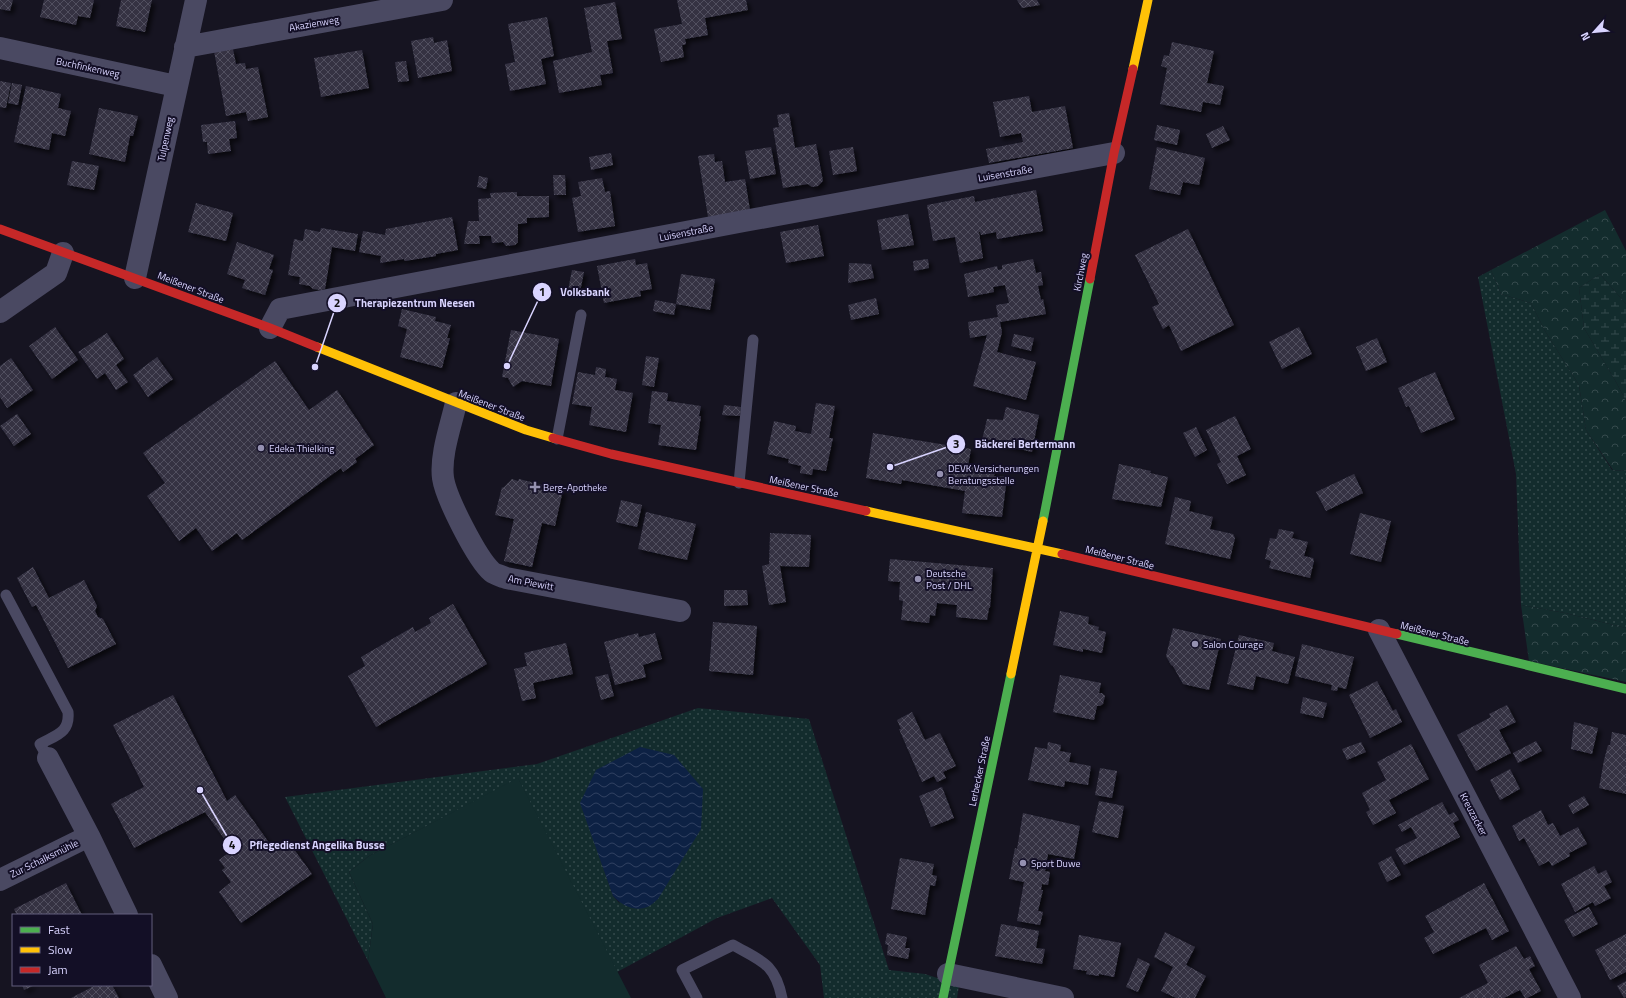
<svg xmlns="http://www.w3.org/2000/svg" width="1626" height="998" font-family="'Titillium Web',sans-serif">
  <defs>
    <pattern id="green-dots" width="8" height="8" patternUnits="userSpaceOnUse"><rect width="8" height="8" fill="#132c2d"/><path d="M2 2h.1M6 6h.1" fill="none" stroke="#354a4c" stroke-width="1.8" stroke-linecap="round"/></pattern>
    <pattern id="forest-crowns" width="20" height="18" patternUnits="userSpaceOnUse"><rect width="20" height="18" fill="#132c2d"/><path d="M2 6a3 3 0 1 1 6 0M12 15a3 3 0 1 1 6 0" fill="none" stroke="#354a4c"/></pattern>
    <pattern id="wetland-marsh" width="20" height="14" patternUnits="userSpaceOnUse"><rect width="20" height="14" fill="#132c2d"/><path d="M1 5h8M5 5V1M11 12h8M15 12V8" fill="none" stroke="#354a4c"/></pattern>
    <pattern id="water-waves" width="16" height="10" patternUnits="userSpaceOnUse"><rect width="16" height="10" fill="#0d2144"/><path d="M0 5q4-4 8 0t8 0" fill="none" stroke="#304060"/></pattern>
    <pattern id="building-cross-hatch" width="8" height="8" patternUnits="userSpaceOnUse"><rect width="8" height="8" fill="#343243"/><path d="M0 0l8 8M0 8l8-8" fill="none" stroke="#514f5f"/></pattern>
    <filter id="shadow"><feDropShadow dx="3.5" dy="3.5" stdDeviation="2" flood-color="#0009"/></filter>
  </defs>
  <rect width="100%" height="100%" fill="#161421"/>
  <path fill="url(#green-dots)" fill-rule="evenodd" d="M1491,270l10,24 30,9 14,28 34,54 7,45 26,40 14,1v157l-61,-15 -44,-8 -5,-131 -38,-197z
    M698,708l111,11 80,251 36,4 34,11 -2,13h-133l-4,-33 -48,-67 -55,20 -100,54 -99,-193 -149,77 -20,16 24,52 -5,37 -83,-164 252,-33zM581,803l39,101 -7,-8z"/>
  <path fill="url(#forest-crowns)" d="M1605,210l21,41v53l-26,-30 -21,14 5,40 32,54 10,19v70l-13,-1 -27,-40 -7,-45 -34,-54 -14,-28 -30,-9 -10,-24z
    M1521,605l44,8 61,15v54l-97,-21z"/>
  <path fill="url(#wetland-marsh)" d="M1600,274l26,30v97l-10,-19 -32,-54 -5,-40z"/>
  <path fill="#132c2d" d="M518,778l113,220h-245l-18,-37 5,-37 -24,-52 20,-16z"/>
  <path fill="url(#water-waves)" d="M640,747l34,8 29,34 -2,40 -43,70c-3,2 -7,7 -11,8 -12,5 -26,-2 -34,-11l-33,-93 16,-33z"/>
  <path fill="url(#building-cross-hatch)" filter="url(#shadow)" d="M0,0h13l-3,11 -10,-2z
    M44,0h50l-4,18 -12,-2 -2,9 -36,-8z
    M121,0h31l-7,32 -29,-6z
    M677,0h69l2,10 -43,8 3,17 -23,4 1,5 -4,1 2,12 -23,5 -7,-33 28,-5z
    M1017,0h20l3,5 -18,3z
    M615,2l7,37 -15,2 6,32 -13,2 2,10 -43,8 -6,-32 39,-9 -8,-44z
    M547,17l7,39 -13,3 5,25 -36,7 -5,-27 10,-2 -7,-38z
    M433,37l1,6 13,-3 5,31 -34,7 -7,-37z
    M1172,42l42,9 -7,32 17,3 -4,19 -17,-3 -2,10 -41,-8 7,-36 -6,-2 3,-11 5,1z
    M233,49l3,15 9,-1 1,6 12,-2 10,50 -20,4 -2,-9 -20,4 -12,-65z
    M362,50l7,38 -48,9 -7,-39z
    M406,61l3,20 -11,1 -3,-20z
    M0,81l11,2 -5,25 -6,-1z
    M12,83l10,2 -4,20 -10,-2z
    M26,86l35,8 -3,14 13,3 -6,25 -13,-3 -3,17 -35,-8z
    M1029,96l3,16 33,-6 8,42 -84,15 -3,-14 37,-7 -2,-9 -21,4 -7,-35z
    M99,108l39,8 -5,20h-3l-5,26 -36,-8z
    M789,113l6,35 21,-4 7,37 -5,5 -6,1 -4,-3 -25,4 -10,-60 6,-1 -2,-12z
    M235,121l2,17 -8,1 2,12 -23,3 -1,-12h-4l-2,-17z
    M1157,125l23,5 -3,15 -23,-5z
    M1223,126l7,14 -18,8 -6,-14z
    M771,147l5,27 -26,5 -5,-28z
    M853,147l4,24 -24,4 -4,-24z
    M1157,147l48,11 -6,27 -16,-3 -3,13 -31,-6z
    M611,153l2,12 -22,5 -2,-13z
    M714,154l1,8 7,-1 3,21 20,-3 5,31 -42,7 -10,-61z
    M72,161l27,5 -5,24 -27,-5z
    M553,175h12l1,20h-12z
    M479,176l9,2 -2,11 -9,-2z
    M602,178l3,14 5,-1 5,35 -37,6 -6,-34 9,-2 -3,-14z
    M1036,190l7,41 -46,8 -1,-7 -15,3 -1,-3h-1l4,26 -23,5 -5,-26 -22,4 -6,-36 47,-9 1,6z
    M517,192v4h32v21l-22,1v5l-9,1v18l-3,3 -9,1 -3,-4 -11,1 -1,-7h-12l1,8h-16l4,-23h11l-1,-22 13,-1 -1,-5z
    M196,203l37,10 -7,28 -38,-9z
    M908,214l6,31 -32,5 -5,-30z
    M452,217l6,33 -22,4v2l-31,5 -1,-2 -24,4 1,-7 -22,-4 4,-21 22,4 1,-6z
    M818,225l6,31 -38,7 -6,-31z
    M321,228l37,6 -3,17 -23,-4 -7,42 -5,1 -7,-1 -3,-3 -11,-2 1,-7 -12,-2 6,-36 9,2 2,-12 15,3z
    M1188,229l46,96 -53,26 -12,-26 -6,4 -11,-22 7,-3 -24,-49z
    M237,242l37,13 -5,14 4,1 -8,25 -23,-7 3,-8 -18,-6z
    M635,259l1,6 11,-2 5,26 -12,2 1,5 -37,7 -7,-37z
    M928,259l1,9 -15,3 -1,-10z
    M1033,259l3,14 5,-1 2,13 -5,1 3,14 2,-1 3,15 -46,8 2,10 -5,20 39,10 -10,38 -53,-14 14,-51 -17,3 -2,-16 30,-5 -2,-12 13,-2 -4,-18 -12,2 1,5 -26,5 -4,-23 33,-8 1,4 4,-1v-4z
    M849,263l22,1 3,14 -26,5z
    M572,270l12,2 -4,20 -12,-2z
    M681,274l34,5 -5,31 -34,-6z
    M876,298l3,16 -28,6 -3,-15z
    M655,300l21,4 -2,11 -21,-4z
    M402,309l34,8 -1,4 16,4 -4,13h3l-8,30 -42,-11 7,-28 -9,-3z
    M55,327l23,33 -26,19 -23,-33z
    M1299,327l13,27 -30,15 -13,-27z
    M511,330l48,9 -8,47 -29,-5 -9,6 -5,-9 -6,-1z
    M107,333l17,26 -8,6 12,17 -12,8 -11,-17 -8,6 -19,-27z
    M1014,334l20,4 -3,13 -20,-5z
    M1377,338l10,24 -21,9 -10,-24z
    M646,356l13,2 -5,29 -12,-2z
    M157,357l16,22 -25,18 -15,-22z
    M11,358l22,32 -26,18 -7,-11v-31z
    M275,361l34,49 28,-20 37,55 -19,14 2,3 -14,10 -2,-4 -99,72 -5,-7 -25,18 -16,-23 -17,13 -32,-45 18,-13 -22,-30z
    M596,367l10,2 -1,8 12,2 -2,11 18,3 -7,39 -37,-7 3,-18 -20,-3 6,-32 17,3z
    M1435,372l20,47 -34,14 -12,-27 -3,1 -8,-19z
    M652,391l16,2 -1,8 34,5 -2,10h2l-5,34 -38,-5 3,-20 -13,-2z
    M816,403l19,3 -6,32h4l-7,33 -13,-2 -1,6 -12,-2 1,-7 -13,-3 1,-4 -22,-5 7,-33 22,5 -1,5 16,3z
    M724,405l17,2 -1,9 -18,-1z
    M1006,407l33,8 -7,37 -50,-12 5,-21 16,1z
    M17,414l14,20 -17,12 -14,-20z
    M1235,416l16,33 -14,7 9,19 -19,9 -10,-20 4,-2 -15,-32z
    M1196,427l11,23 -12,7 -12,-24z
    M873,433l98,16 -3,17 27,3 -1,7 13,1 -5,40 -40,-4 3,-22 -63,-11 -1,4 -35,-6z
    M1119,464l32,7 -1,2 18,4 -7,30 -49,-8z
    M1354,474l9,19 -37,18 -10,-19z
    M512,479l6,2 1,-2 44,11 -8,36 -13,-3 -10,44 -28,-6 10,-42 -19,-4 7,-28 1,1z
    M1175,497l16,4 -2,10 24,6 -3,12 23,5 2,4 -5,21 -65,-15z
    M621,500l21,5 -5,22 -21,-5z
    M646,512l50,12 -9,36 -49,-11z
    M1360,513l31,8 -10,41 -31,-8z
    M1279,529l15,3 -2,6 16,4 -4,14 9,2 1,3 -4,17 -41,-10 2,-7 -6,-2 5,-21 6,1z
    M770,533l41,2 -2,32 -29,-1 6,36 -17,3 -7,-39 7,-2z
    M890,559l103,9 -3,40h-1l-2,12 -31,-3 1,-12 -20,-2 -2,13 -5,-1 -1,8 -28,-3 2,-19 -4,-1 1,-18 -12,-1z
    M33,567l16,31 35,-18 13,26 -2,5 3,6 5,2 13,25 -48,24 -32,-63 -4,2 -15,-29z
    M724,590h23l1,15 -24,1z
    M453,604l34,60 -111,63 -28,-51 17,-10 -4,-9 52,-30 2,5 16,-9 -2,-5z
    M1060,611l29,6 -1,7 11,3 -1,3 8,2 -4,21 -19,-4v3l-30,-7z
    M713,622l44,4 -4,49 -44,-4z
    M1173,628l48,11 -12,51 -26,-6 -10,-18 -2,-1 -5,-9z
    M638,633l1,4 16,-4 7,26 -19,6 3,12 -31,8 -11,-43z
    M1239,635l35,8 -2,8 23,6 -7,27 -32,-8 -3,14 -26,-6z
    M566,643l7,31 -40,9 3,15 -14,3 -8,-32 13,-3 -3,-13z
    M1302,644l52,13 -8,32 -8,-2 -1,4 -6,-1 1,-5 -37,-9z
    M608,674l6,22 -13,4 -6,-23z
    M1060,675l41,8 -2,10h3l3,3 -2,8 -3,2h-3l-3,14 -41,-8z
    M1377,681l16,30 3,-2 6,13 -32,16 -21,-43z
    M173,695l54,106 8,-6 40,56 13,-10 24,33 -71,49 -22,-31 12,-10 -9,-12 3,-2 -6,-8 13,-10 -27,-38 -71,36 -23,-44 33,-17 -31,-62z
    M1303,697l24,6 -4,15 -23,-5z
    M1507,705l9,17 -17,8 12,23 -35,18 -19,-36 34,-18 -2,-3z
    M912,712l13,28 15,-7 16,33 -13,6 3,6 -9,4 -3,-6 -12,6 -23,-53h2l-4,-9z
    M1574,722l24,6 -6,26 -21,-5z
    M1612,732l14,3v59l-27,-6 5,-28 4,-15h2z
    M1536,741l6,10 -24,12 -5,-10z
    M1048,742l13,3 -1,6 11,2 -2,9 22,4 -3,19 -23,-4 -1,6 -36,-7 7,-33 12,2z
    M1361,742l5,10 -19,8 -5,-11z
    M1411,744l18,35 -40,21 7,13 -23,12 -7,-13 4,-2 -8,-17 24,-13 -9,-18z
    M1100,768l17,3 -5,27 -17,-3z
    M1510,769l10,20 -20,11 -10,-20z
    M942,787l12,31 -23,9 -12,-31z
    M1584,796l5,9 -16,9 -5,-9z
    M1099,801l25,5 -6,32 -26,-6z
    M1442,802l7,13 5,-3 5,8 -6,3 7,14 -56,28 -9,-16 22,-11 -6,-11 -9,5 -4,-7z
    M1541,810l7,15 5,-2 7,13 18,-9 9,17 -18,9 1,3 -18,10 -3,-5 -10,5 -15,-28 -5,3 -7,-15z
    M1023,813l57,13 -6,33 -26,-5 -3,17 5,1 -2,13 -6,-1 -1,6h2l-5,21 5,1 -3,13 -23,-4 7,-39 -15,-3 6,-31 2,1z
    M1391,856l10,19 -14,7 -9,-19z
    M900,858l34,6 -2,11 5,1 -2,10 -5,-1 -5,30 -34,-6z
    M1594,866l4,8 8,-4 6,12 -8,4 7,12 -16,8 -2,-4 -18,10 -14,-28z
    M66,883l16,32h-65l-3,-6z
    M1484,883l25,48 -17,9 -6,-12 -53,26 -9,-16 10,-6 -9,-16z
    M1589,907l9,17 -25,13 -9,-17z
    M1001,924l38,7 -3,17 9,1 -3,15 -47,-8z
    M1165,932l30,15 -9,18 20,11 -11,22h-19l-15,-7 12,-24 -19,-10z
    M887,933l20,4 -2,11h5l-2,11 -21,-4 1,-10 -3,-1z
    M1626,934v38l-16,8 -15,-30z
    M1079,935l42,8 -7,34 -15,-3v2l-13,-2 1,-3 -14,-2z
    M1516,946l8,13 6,-3 5,10 -6,3 12,22 -14,7h-2l-5,-8 -16,8h-45l29,-15 -9,-18z
    M1138,958l12,6 -12,28 -12,-5z
    M1626,981v16l-2,1 -7,-12z
    M22,985h13l-11,5z
    M96,985h16l7,13h-48z"/>
  <g fill="none" stroke-linecap="round" stroke-linejoin="round">
    <path stroke="#4a4962" stroke-width="11" d="M557,439l24,-124
      M739,483l14,-143
      M6,595l62,117c2,21 -12,23 -28,32l8,14
      M697,998l-15,-28 51,-25c28,16 42,18 49,53"/>
    <path stroke="#4a4962" stroke-width="22" d="M185,47l257,-47
      M0,48l176,38
      M135,278l61,-278
      M0,312l56,-39 7,-20
      M270,328l10,-19 464,-88 370,-68
      M456,403c-5,22 -16,52 -13,75 3,20 34,81 49,94 4,3 10,4 14,6l174,33
      M1379,630l191,368
      M48,758l41,78 38,79
      M0,880l89,-44
      M151,965l16,33
      M948,974l115,24"/>
    <path stroke="#4caf50" stroke-width="9" d="M1043,521l47,-242
      M1397,634l229,55
      M943,998l68,-324"/>
    <path stroke="#ffc107" stroke-width="9" d="M1133,69l15,-69
      M317,347l209,83 27,8
      M866,511l196,43
      M1011,674l32,-153"/>
    <path stroke="#c62828" stroke-width="9" d="M0,229l270,99 47,19
      M1090,279l24,-126 19,-84
      M553,438l58,16 255,57
      M1062,554l335,80"/>
  </g>
  <g fill="#9591b1" stroke="#130f26" stroke-width="1.5">
    <circle cx="261" cy="448" r="4"/>
    <circle cx="940" cy="474" r="4"/>
    <path d="M533 481h4v4h4v4h-4v4h-4v-4h-4v-4h4z"/>
    <circle cx="918" cy="579" r="4"/>
    <circle cx="1195" cy="644" r="4"/>
    <circle cx="1023" cy="863" r="4"/>
  </g>
  <g text-anchor="middle" stroke-width="4" stroke-linejoin="round" paint-order="stroke">
    <g font-size="10" fill="#d9d4ff" stroke="#130f26">
      <text transform="translate(314 23) rotate(-10)" y="4">Akazienweg</text>
      <text transform="translate(88 67) rotate(12)" y="4">Buchfinkenweg</text>
      <text transform="translate(165 139) rotate(-78)" y="4">Tulpenweg</text>
      <text transform="translate(1005 173) rotate(-10)" y="4">Luisenstraße</text>
      <text transform="translate(686 232) rotate(-11)" y="4">Luisenstraße</text>
      <text transform="translate(1080 272) rotate(-79)" y="4">Kirchweg</text>
      <text transform="translate(191 287) rotate(21)" y="4">Meißener Straße</text>
      <text transform="translate(492 405) rotate(21)" y="4">Meißener Straße</text>
      <text transform="translate(804 486) rotate(12)" y="4">Meißener Straße</text>
      <text transform="translate(1120 557) rotate(14)" y="4">Meißener Straße</text>
      <text transform="translate(531 582) rotate(11)" y="4">Am Piewitt</text>
      <text transform="translate(1435 633) rotate(14)" y="4">Meißener Straße</text>
      <text transform="translate(979 771) rotate(-78)" y="4">Lerbecker Straße</text>
      <text transform="translate(1474 814) rotate(62)" y="4">Kreuzacker</text>
      <text transform="translate(44 858) rotate(-26)" y="4">Zur Schalksmühle</text>
    </g>
    <g font-size="10" fill="#d9d4ff" stroke="#130f26" text-anchor="start">
      <text x="269" y="452">Edeka Thielking</text>
      <text x="948" y="472">DEVK Versicherungen<tspan x="948" dy="12">Beratungsstelle</tspan></text>
      <text x="543" y="491">Berg-Apotheke</text>
      <text x="926" y="577">Deutsche<tspan x="926" dy="12">Post / DHL</tspan></text>
      <text x="1203" y="648">Salon Courage</text>
      <text x="1031" y="867">Sport Duwe</text>
    </g>
  </g>
  <path fill="none" stroke="#d9d4ff" stroke-width="1.5" d="M507 366L542 292M315 367L337 303M890 467L956 444M200 790L232 845"/>
  <g fill="#d9d4ff" stroke="#130f26" stroke-width="1.5">
    <circle cx="507" cy="366" r="4"/>
    <circle cx="315" cy="367" r="4"/>
    <circle cx="890" cy="467" r="4"/>
    <circle cx="200" cy="790" r="4"/>
    <circle cx="542" cy="292" r="10"/>
    <circle cx="337" cy="303" r="10"/>
    <circle cx="956" cy="444" r="10"/>
    <circle cx="232" cy="845" r="10"/>
  </g>
  <g font-size="12" text-anchor="middle" font-weight="bold" fill="#111">
    <text x="542" y="296">1</text>
    <text x="337" y="307">2</text>
    <text x="956" y="448">3</text>
    <text x="232" y="849">4</text>
  </g>
  <g font-size="11" text-anchor="middle" font-weight="bold" fill="#d9d4ff" stroke="#130f26" stroke-width="4" stroke-linejoin="round" paint-order="stroke">
    <text x="585" y="296">Volksbank</text>
    <text x="415" y="307">Therapiezentrum Neesen</text>
    <text x="1025" y="448">Bäckerei Bertermann</text>
    <text x="317" y="849">Pflegedienst Angelika Busse</text>
  </g>
  <rect x="12" y="914" width="140" height="72" fill="#130f26" stroke="#625e7d"/>
  <rect x="20" y="927" width="20" height="6" fill="#4caf50" stroke="#625e7d"/>
  <text x="48" y="934" font-size="12" fill="#d9d4ff">Fast</text>
  <rect x="20" y="947" width="20" height="6" fill="#ffc107" stroke="#625e7d"/>
  <text x="48" y="954" font-size="12" fill="#d9d4ff">Slow</text>
  <rect x="20" y="967" width="20" height="6" fill="#c62828" stroke="#625e7d"/>
  <text x="48" y="974" font-size="12" fill="#d9d4ff">Jam</text>
  <g transform="translate(1594 32) rotate(243)" stroke="#130f26" stroke-width="3" paint-order="stroke">
  <path d="M0-3L7 15L0 10L-7 15Z" fill="#d9d4ff"/>
  <text y="-6" font-size="11" font-weight="bold" text-anchor="middle" fill="#d9d4ff">N</text>
  </g>
</svg>
